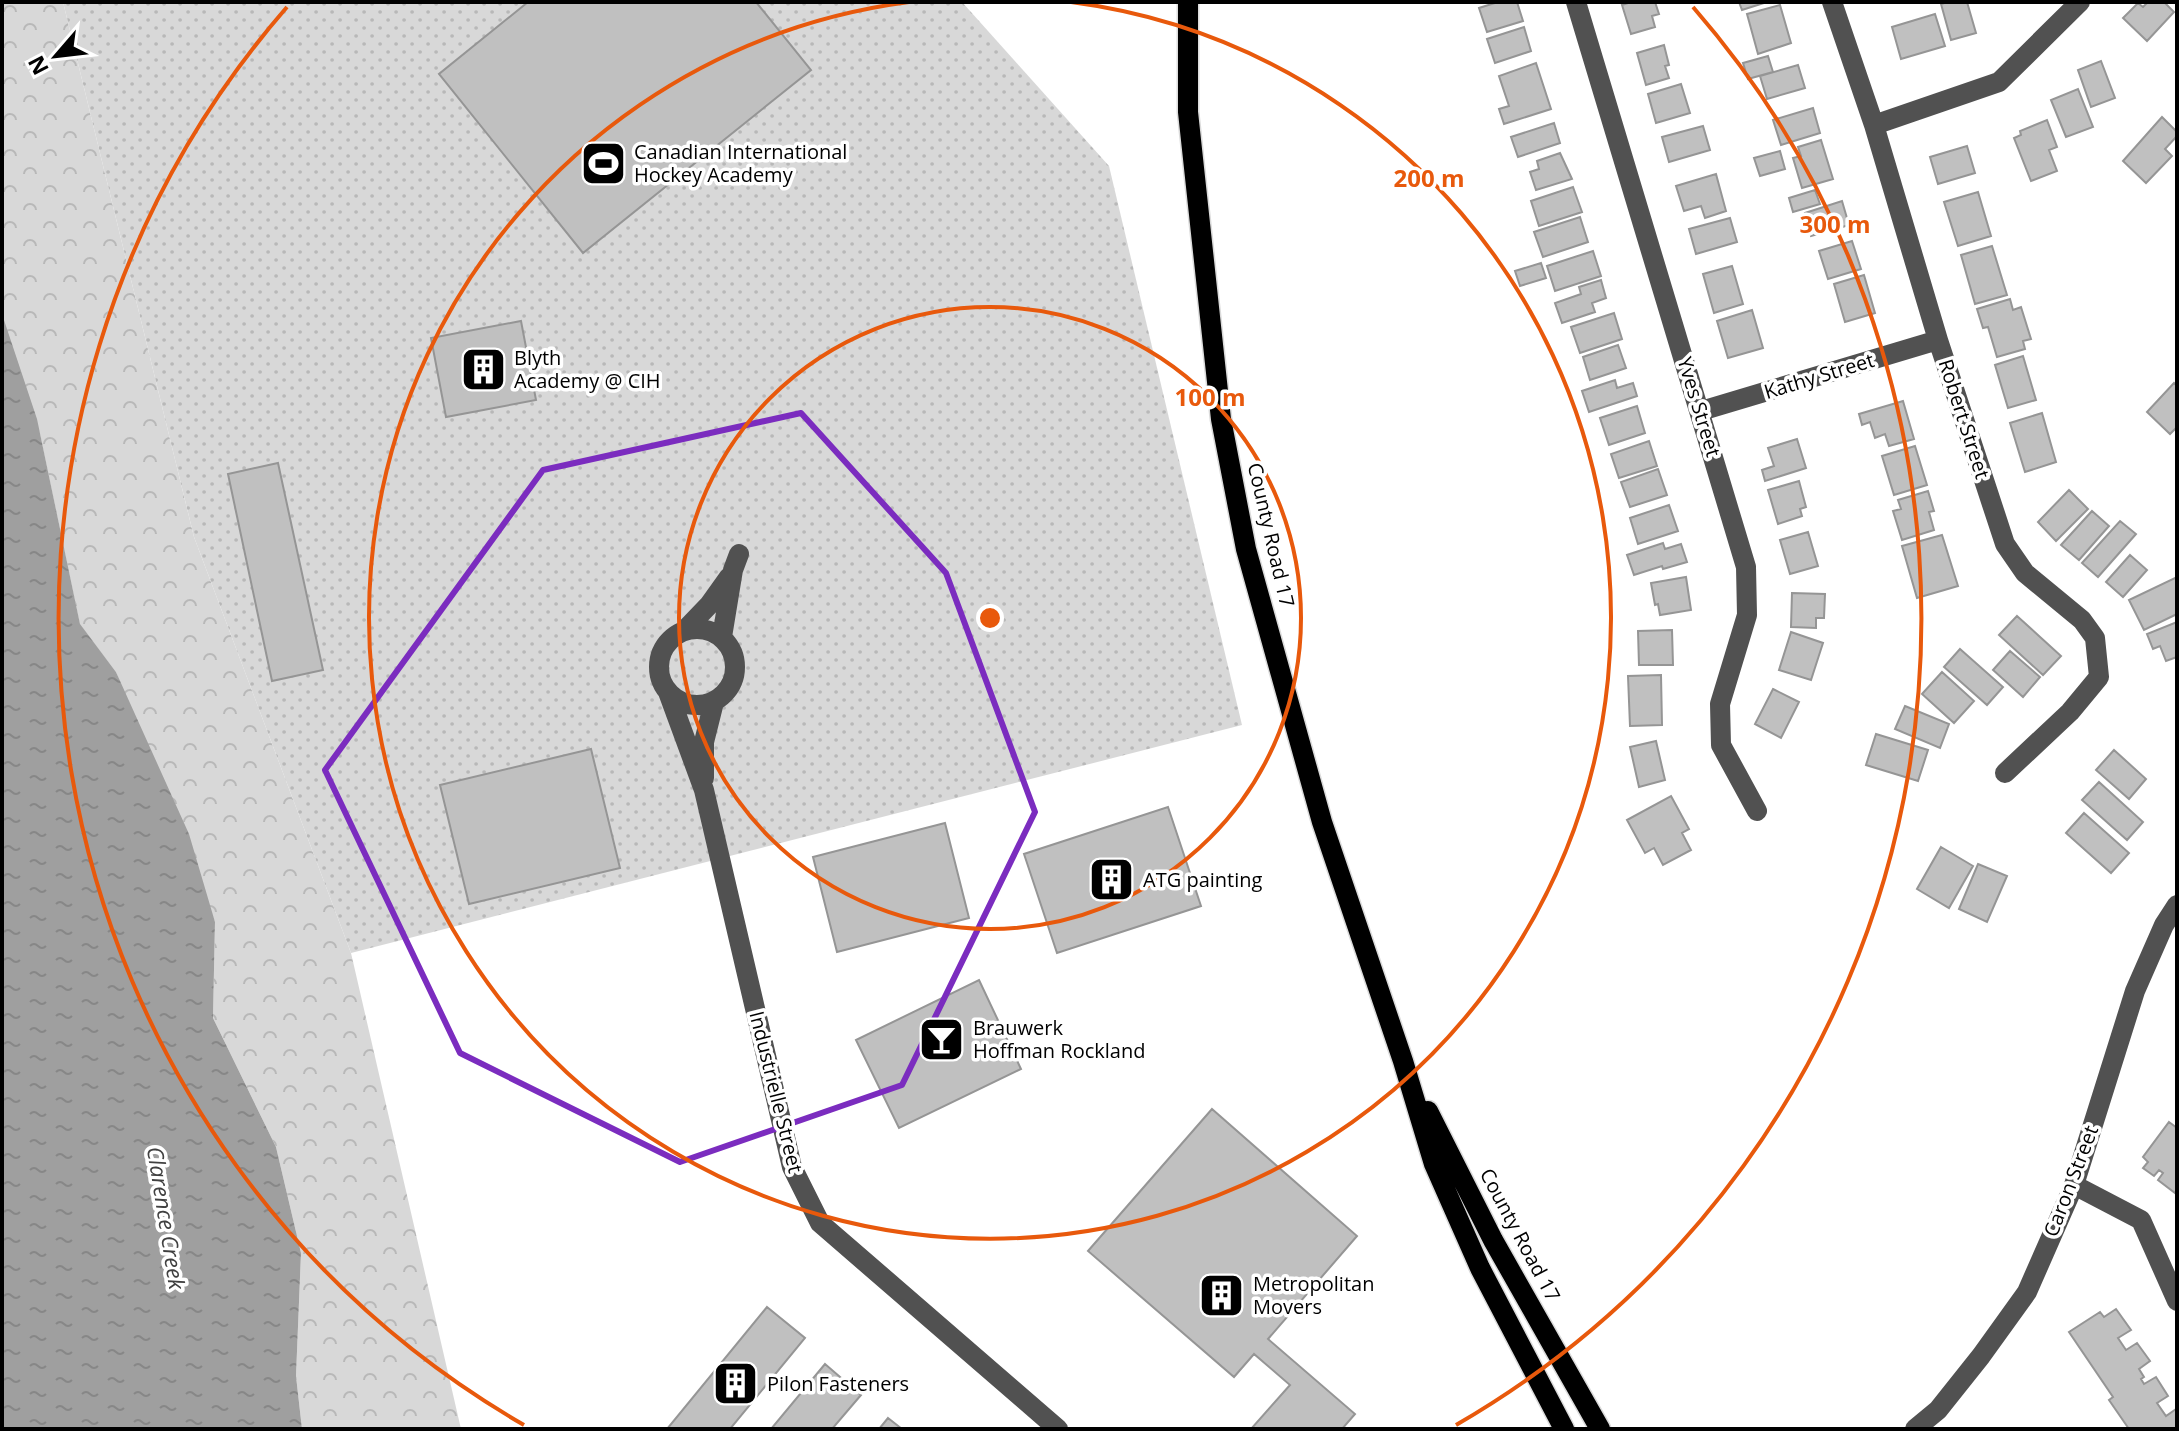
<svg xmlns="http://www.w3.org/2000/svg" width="2179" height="1431" font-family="'Open Sans',sans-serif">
  <defs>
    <pattern id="forest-crowns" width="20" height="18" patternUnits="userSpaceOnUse" patternTransform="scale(2)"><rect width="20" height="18" fill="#d8d8d8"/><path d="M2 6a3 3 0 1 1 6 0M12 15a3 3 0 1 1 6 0" fill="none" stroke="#b8b8b8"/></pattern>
    <pattern id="park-dots" width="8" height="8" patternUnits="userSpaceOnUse" patternTransform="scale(2)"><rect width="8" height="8" fill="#d8d8d8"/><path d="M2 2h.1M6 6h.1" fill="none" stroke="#b8b8b8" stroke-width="1.8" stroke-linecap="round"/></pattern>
    <pattern id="water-ripples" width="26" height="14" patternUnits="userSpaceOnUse" patternTransform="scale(2)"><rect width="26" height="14" fill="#9f9f9f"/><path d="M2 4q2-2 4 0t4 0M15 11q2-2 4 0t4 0" fill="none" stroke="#878787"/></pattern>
  </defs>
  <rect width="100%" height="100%" fill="#fff"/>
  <path fill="url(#forest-crowns)" d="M2,2h61l131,535 157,416 110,476h-159l-6,-53 5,-123 -25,-106 -63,-129 2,-96 -99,-250 -36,-47 -40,-191 -38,-118z"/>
  <path fill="url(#park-dots)" d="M63,2h899l147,164 133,559 -891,228 -157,-416z"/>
  <path fill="url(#water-ripples)" d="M2,314l35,105 43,205 36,48 73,162 26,88 -2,96 63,129 25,106 -5,123 6,53h-300z"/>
  <path fill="#c0c0c0" stroke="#959595" stroke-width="2" d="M528,2h228l55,68 -228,183 -144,-179z
    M1498,2h19l6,19 -36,11 -8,-24z
    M1631,2h24l4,12 -7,2 3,11 -24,7 -9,-29z
    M1739,2h28l-25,8z
    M1948,2h19l9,31 -25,7 -10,-36z
    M2148,2h16l10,10 -27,29 -24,-23 15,-15 5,4z
    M1780,5l11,38 -33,11 -11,-40z
    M1935,14l10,32 -44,13 -9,-32z
    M1524,27l7,24 -36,12 -8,-24z
    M1664,45l5,20 -4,1 4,12 -23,7 -9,-32z
    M1768,56l5,16 -25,7 -5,-16z
    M2101,61l14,37 -24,9 -13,-37z
    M1536,63l15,46 -47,15 -5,-15 10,-3 -10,-30z
    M1798,65l7,23 -38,11 -7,-23z
    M1681,84l9,29 -34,10 -8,-29z
    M2078,89l15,38 -27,10 -15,-37z
    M1813,108l7,25 -39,12 -8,-25z
    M2162,117l15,15v4l-12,13 7,7 -26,27 -23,-22z
    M2047,120l10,27 -8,3 8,21 -26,10 -17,-43 7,-3 -1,-4z
    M1554,123l6,20 -42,14 -7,-20z
    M1703,126l7,24 -41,12 -7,-25z
    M1821,140l12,39 -31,9 -9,-30 8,-2 -3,-9z
    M1967,146l8,27 -37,11 -8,-27z
    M1780,151l5,18 -25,7 -6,-18z
    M1560,153l12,26 -36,11 -6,-18 9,-3 -2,-8z
    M1716,174l10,37 -21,7 -4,-12 -17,5 -8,-25z
    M1573,187l9,25 -43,14 -8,-25z
    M1815,190l5,14 -27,8 -4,-14z
    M1978,192l13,44 -33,10 -14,-44z
    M1842,201l7,24 -38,11 -6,-23z
    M1580,217l8,25 -45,15 -9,-25z
    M1730,218l7,24 -41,12 -7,-25z
    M1852,241l9,28 -33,10 -9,-28z
    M1992,246l15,49 -32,9 -14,-49z
    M1593,251l8,25 -46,15 -8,-25z
    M1541,263l5,15 -26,8 -5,-15z
    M1732,266l11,38 -29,9 -11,-39z
    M1864,275l11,38 -30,9 -11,-38z
    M1601,280l5,18 -14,5 3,9 -33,11 -7,-20 26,-9 -2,-7z
    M2010,299l3,11 8,-3 10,32 -8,2 2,8 -28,8 -9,-30 -5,1 -6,-19z
    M1752,310l11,38 -35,10 -11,-37z
    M1614,313l8,26 -42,14 -9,-26z
    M521,321l15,79 -90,17 -15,-79z
    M1618,345l8,23 -36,12 -7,-23z
    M2023,356l13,44 -28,8 -13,-43z
    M1615,380l2,8 16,-5 4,13 -48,16 -7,-21z
    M2174,383l3,3v41l-7,7 -23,-22z
    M1903,401l11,38 -25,7 -4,-12 -10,4 -5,-16 -8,3 -3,-11z
    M1637,406l8,27 -36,12 -9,-27z
    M2042,413l14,49 -31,10 -15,-49z
    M1797,439l9,29 -41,13 -3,-11 12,-4 -6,-18z
    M1649,441l8,25 -38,12 -8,-24z
    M1915,446l12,39 -33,10 -12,-39z
    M278,463l45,207 -51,11 -44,-207z
    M1658,469l9,26 -37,12 -9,-25z
    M1799,481l7,26 -6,2 2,7 -24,8 -10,-34z
    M2069,490l19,19 -32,32 -18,-19z
    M1928,491l6,20 -5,1 5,18 -32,10 -9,-29 8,-2 -3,-9z
    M1669,505l9,26 -40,13 -8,-26z
    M2092,511l17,15 -30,34 -18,-15z
    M2120,521l16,13 -38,43 -16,-14z
    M1808,532l10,34 -28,8 -10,-34z
    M1942,535l16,51 -41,12 -15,-52z
    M1663,543l2,6 16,-5 6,18 -24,7 -1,-3 -28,9 -7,-20z
    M2130,555l17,15 -24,27 -17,-15z
    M1686,577l5,33 -31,5 -2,-11 -3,1 -4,-22z
    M2177,577v37l-33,16 -15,-30z
    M1792,593l33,1 -1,24h-8v10l-25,-1z
    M2017,616l44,40 -18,19 -44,-40z
    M2177,622v35l-11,4 -6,-15 -7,3 -6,-15z
    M1672,630l1,35h-34l-1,-34z
    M1791,632l32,11 -12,37 -32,-10z
    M1960,649l43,38 -16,18 -43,-38z
    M2010,651l30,26 -17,20 -30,-27z
    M1942,672l32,29 -20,22 -32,-29z
    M1661,675l1,50 -32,1 -2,-50z
    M1773,689l26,13 -18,36 -26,-14z
    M1905,706l44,18 -9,24 -45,-19z
    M1876,734l52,16 -10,31 -52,-16z
    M1656,741l9,39 -26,7 -9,-40z
    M591,749l29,119 -151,36 -29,-119z
    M2114,750l32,29 -17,20 -33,-29z
    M2099,782l44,40 -16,18 -45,-40z
    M1671,796l18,33 -7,4 9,17 -28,15 -9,-17 -9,5 -18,-33z
    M1168,807l33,99 -144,47 -33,-99z
    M2084,813l45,40 -18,20 -45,-40z
    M945,823l24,95 -132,34 -24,-95z
    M1941,847l32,19 -24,42 -32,-19z
    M1978,864l29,12 -20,46 -28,-13z
    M979,980l42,89 -122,59 -43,-88z
    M1212,1109l145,127 -89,103 87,75 -13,15h-91l39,-44 -36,-31 -20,23 -146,-126z
    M2169,1122l8,6v62l-2,3 -17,-13 5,-7 -4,-3 -5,6 -11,-8 5,-6 -5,-5z
    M767,1307l38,31 -75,91h-63z
    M2116,1309l15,21 -13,8 8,12 11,-7 13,18 -11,8 5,8 -3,2 3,5 12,-7 12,19 -11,7 9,13 10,-7 1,20h-48l-20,-29 4,-3 -44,-65 31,-20 4,5z
    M825,1364l36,31 -29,34h-61z
    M888,1418l14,11h-23z"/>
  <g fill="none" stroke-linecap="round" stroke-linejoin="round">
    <defs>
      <path id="major" d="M1188,2v110l33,307 25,130 76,273 81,239 31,103 46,104 84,161
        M1428,1111l65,129 107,189"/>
    </defs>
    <use href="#major" stroke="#dbdbdb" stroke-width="23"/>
    <path stroke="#515151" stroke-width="20" d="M1576,2l170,565 1,48 -27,89 1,41 36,66
      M1832,2l42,123 64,215 67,204 20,29 57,47 13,18 4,39 -29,35 -65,61
      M1874,125l125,-43 81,-80
      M1701,411l237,-71
      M659 667a38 38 0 1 1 76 0a38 38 0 1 1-76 0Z
      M685,630l24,-25 20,-28
      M722,637l11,-67 6,-16
      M668,692l36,98 88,377 28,56 238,206
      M704,778v-36l10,-40
      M2074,1185l67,35 36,81
      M1915,1429l23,-19 43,-54 46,-64 47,-107 61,-194 29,-66 13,-20"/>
    <use href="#major" stroke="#000" stroke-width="20"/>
  </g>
  <path fill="none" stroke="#7b2cbf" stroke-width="6" stroke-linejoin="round" d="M801,413l145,160 89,239 -133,273 -222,77 -220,-109 -135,-283 218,-300z"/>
  <g fill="none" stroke="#e8590c" stroke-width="4">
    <circle cx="990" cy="618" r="311"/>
    <path d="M1071 2A621 621 0 1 1 909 2"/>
    <path d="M524 1425A932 932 0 0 1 287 7M1693 7A932 932 0 0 1 1456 1425"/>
  </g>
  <defs>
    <symbol id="stadium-square" viewBox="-11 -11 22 22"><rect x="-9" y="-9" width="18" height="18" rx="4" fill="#000" stroke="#fff"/><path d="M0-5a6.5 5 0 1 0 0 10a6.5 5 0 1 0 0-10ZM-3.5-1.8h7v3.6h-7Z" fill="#fff"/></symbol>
    <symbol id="building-square" viewBox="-11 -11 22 22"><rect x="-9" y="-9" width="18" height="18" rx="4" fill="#000" stroke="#fff"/><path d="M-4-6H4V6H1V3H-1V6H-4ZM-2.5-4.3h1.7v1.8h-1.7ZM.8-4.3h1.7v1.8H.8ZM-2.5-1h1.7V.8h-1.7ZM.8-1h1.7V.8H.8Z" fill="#fff"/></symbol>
    <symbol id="bar-square" viewBox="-11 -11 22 22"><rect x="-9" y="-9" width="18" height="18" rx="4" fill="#000" stroke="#fff"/><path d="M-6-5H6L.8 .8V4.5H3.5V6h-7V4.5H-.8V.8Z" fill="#fff"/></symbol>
  </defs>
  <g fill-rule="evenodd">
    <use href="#stadium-square" x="578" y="138" width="51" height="51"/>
    <use href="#building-square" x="458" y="344" width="51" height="51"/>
    <use href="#building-square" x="1086" y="854" width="51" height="51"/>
    <use href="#bar-square" x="916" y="1014" width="51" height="51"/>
    <use href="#building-square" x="1196" y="1270" width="51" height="51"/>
    <use href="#building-square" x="710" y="1358" width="51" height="51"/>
  </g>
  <g text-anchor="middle" stroke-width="7" stroke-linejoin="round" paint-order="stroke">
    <g font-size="20" fill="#000" stroke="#fff" text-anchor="start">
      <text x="634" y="159">Canadian International<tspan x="634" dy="23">Hockey Academy</tspan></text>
      <text x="514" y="365">Blyth<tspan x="514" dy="23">Academy @ CIH</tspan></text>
      <text x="1143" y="887">ATG painting</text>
      <text x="973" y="1035">Brauwerk<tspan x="973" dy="23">Hoffman Rockland</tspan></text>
      <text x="1253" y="1291">Metropolitan<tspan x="1253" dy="23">Movers</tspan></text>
      <text x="767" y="1391">Pilon Fasteners</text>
    </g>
    <g font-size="20" fill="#000" stroke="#fff">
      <text transform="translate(1819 376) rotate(-17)" y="7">Kathy Street</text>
      <text transform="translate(1699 407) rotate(73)" y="7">Yves Street</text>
      <text transform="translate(1964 419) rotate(72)" y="7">Robert Street</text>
      <text transform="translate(1271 535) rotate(77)" y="7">County Road 17</text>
      <text transform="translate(776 1092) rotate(76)" y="7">Industrielle Street</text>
      <text transform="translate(2071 1181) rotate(-69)" y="7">Caron Street</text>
      <text transform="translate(1520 1235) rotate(62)" y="7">County Road 17</text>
    </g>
    <g font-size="22" font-style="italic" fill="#404040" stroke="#fff">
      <text transform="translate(166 1218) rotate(81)" y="8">Clarence Creek</text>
    </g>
  </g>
  <circle cx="990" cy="618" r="12" fill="#e8590c" stroke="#fff" stroke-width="4"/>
  <g font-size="24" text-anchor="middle" font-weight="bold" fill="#e8590c" stroke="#fff" stroke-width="7" stroke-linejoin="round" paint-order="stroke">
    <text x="1429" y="187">200 m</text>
    <text x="1835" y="233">300 m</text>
    <text x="1210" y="406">100 m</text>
  </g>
  <rect width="2179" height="1431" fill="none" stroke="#000000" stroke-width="8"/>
  <g transform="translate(56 56) rotate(242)" stroke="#ffffff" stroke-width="6" paint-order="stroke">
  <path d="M0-6L14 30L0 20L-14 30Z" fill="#000000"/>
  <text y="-12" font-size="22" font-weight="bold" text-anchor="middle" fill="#000000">N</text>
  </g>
</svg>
